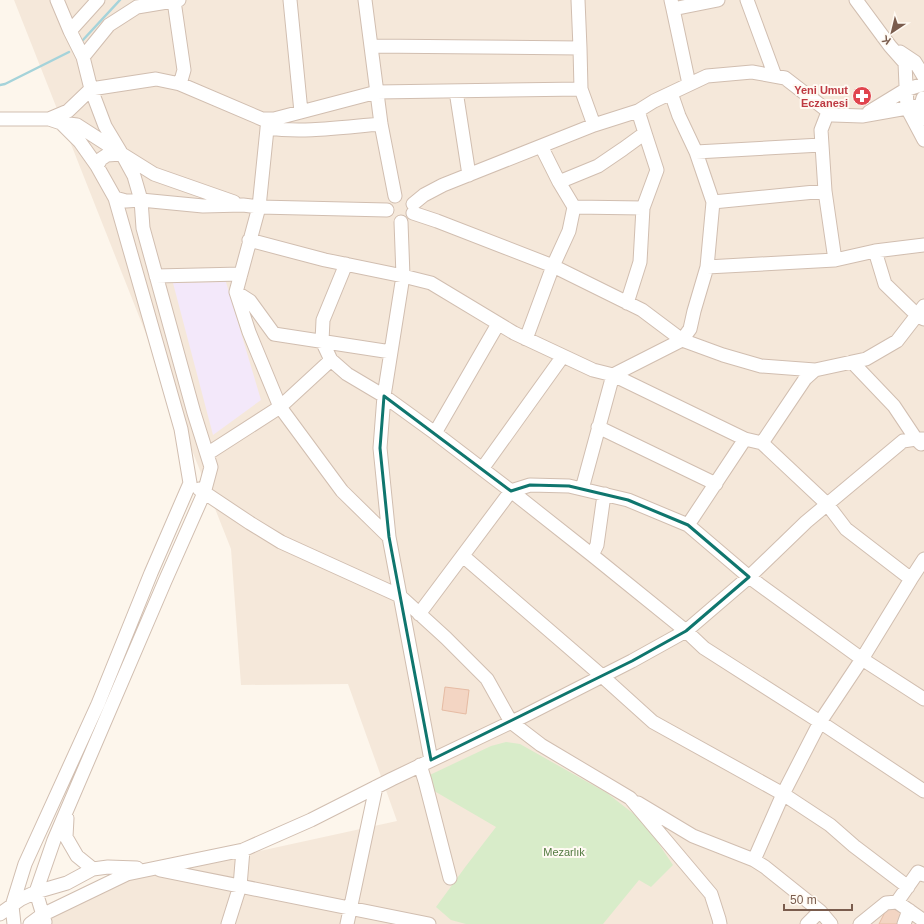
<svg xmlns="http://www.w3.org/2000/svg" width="924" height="924" font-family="Arial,sans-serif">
  <rect width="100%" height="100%" fill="#fdf6ec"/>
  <path fill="#f5e8da" d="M14,0h910v924h-881l5,-9 80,-35 269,-59 -49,-137 -107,1 -10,-136z"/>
  <path fill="#f3e8fa" d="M226,282l35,118 -48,35 -40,-152z"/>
  <path fill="#d8ecc9" d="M506,742l14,2 87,49 37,29 29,43 -22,22 -12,-7 -36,44h-137l-15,-4 -15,-13 30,-41 30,-39 -79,-46 74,-35z"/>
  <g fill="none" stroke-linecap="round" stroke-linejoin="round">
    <path stroke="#a5d3da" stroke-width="2.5" d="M82,41l38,-41
      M0,85l5,-1 64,-32"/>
  </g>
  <path fill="#f3d5c3" stroke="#e6bba3" d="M445,687l24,3 -3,24 -24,-4z
    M888,906l14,7 -5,11h-18z"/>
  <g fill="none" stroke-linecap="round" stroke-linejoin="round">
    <defs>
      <path id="minor" d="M57,0l13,31 13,26 8,32 14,37 15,25
        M290,0l11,112
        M365,0l16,124 14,72
        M578,0l2,48 1,41 13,36
        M671,0l2,9 16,75
        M747,0l28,76
        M856,0l34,46 15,17 2,45 17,32
        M174,1l10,69 -4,14
        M673,9l45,-9
        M70,31l28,-31
        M371,46l209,2
        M900,52l15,10 9,15
        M83,57l26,-32 28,-18 42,-7
        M456,91l13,84
        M923,98l-2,7 3,14
        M828,112l-7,18 4,61 10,69
        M869,112l36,-22 19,-6
        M0,119h49l12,4 16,2 45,29 12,22 7,24 2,28 51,185 17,54 -7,26 -39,88 -111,259 -18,52 9,30
        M49,119l19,-8 23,-22 65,-10 24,5 82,35h12l103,-27 204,-3
        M268,119l-9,88 -23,85 13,40 31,75 62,84 47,46
        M267,128c38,5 76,-1 114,-4
        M696,152l125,-7
        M97,166l4,-7 6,-4 15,-1 32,20 80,28
        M559,182l39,-16 25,-17 22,-16 -7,-22
        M115,198l11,3 15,-1 62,6 40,-1 16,2 128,3
        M713,202l112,-11
        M413,204l11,-9 19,-10 151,-60 44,-14 16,-10 53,-25 45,-4 33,6 48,37 29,1 45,-8 17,-4
        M574,207l69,1
        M413,213l24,8 116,45 89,44 40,30 41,15 38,11 54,4 51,-11 31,-18 27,-35
        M401,222l2,54 -19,120 -4,52 9,89 42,223
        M249,240l76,20 78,16 28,7 83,50 79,37 20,5 132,64 17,4 65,61 19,25 65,50
        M875,251l10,33 33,32 6,3
        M346,264l-23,56 -1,21 9,19 16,14 37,22 51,37 76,58 81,64 94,76 18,17 116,74 104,69
        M707,267l128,-7 40,-9 49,-6
        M156,276l85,-2
        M236,292l14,9 24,33 117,18
        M627,303l13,-41 3,-54 14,-38 -12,-37
        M526,339l27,-73 16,-35 5,-24 -15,-25 -18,-36
        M852,362l42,44 22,33 5,5
        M598,427l118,57
        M435,433l63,-109
        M762,443l43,-64 10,-9
        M207,454l73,-47 51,-47
        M482,469l81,-113
        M199,489l51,34 31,19 119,54 46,42 41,41 24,43 30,23 89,53 81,96 8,25 1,5
        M582,489l31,-114 69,-35 8,-11 4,-18 13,-44 6,-65 -17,-50 -17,-36 -8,-23
        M688,525l57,-86
        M592,555l5,-10 6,-43 2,-8
        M463,556l139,120 51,46 130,72 47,31 24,21 54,41
        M419,614l92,-123 19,-6 39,1 59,14 60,25 61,52 113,82 62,40
        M420,765l5,16 25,97
        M638,803l55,33 61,24 11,7 55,44 11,13
        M67,818l-1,19 11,19 16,13
        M754,860l29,-66 37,-72 42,-63 49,-80 13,-20
        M160,870l269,54
        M897,902l27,19
        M0,914l21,-15 15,-7 31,-9 26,-14 15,-2 29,1
        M14,924l-2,-18 13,-42 73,-160 53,-131 39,-90 -9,-54 -66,-231 -18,-32 -17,-24 -19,-19
        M30,924l12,-9 85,-41 116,-24 68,-30 81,-41 130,-62 110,-56 54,-30 63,-54 57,-55 97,-81 13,-2h8
        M228,924l12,-38 3,-36
        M347,924l29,-137
        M807,924l13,-13
        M860,924l26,-21 11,-1 21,-30 6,3
        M904,924l5,-14"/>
    </defs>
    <use href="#minor" stroke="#d1beb0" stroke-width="15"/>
    <use href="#minor" stroke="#fff" stroke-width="13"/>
  </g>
  <path fill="none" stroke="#0f766e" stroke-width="3" stroke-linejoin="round" d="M384,396l127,95 19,-6 39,1 59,14 60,25 61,52 -63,54 -54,30 -201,99 -42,-223 -9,-89z"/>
  <defs>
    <symbol id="pharmacy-disc" viewBox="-11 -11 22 22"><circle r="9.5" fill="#e0444e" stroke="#fffaf3"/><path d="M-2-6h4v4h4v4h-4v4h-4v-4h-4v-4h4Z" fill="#fff"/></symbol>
  </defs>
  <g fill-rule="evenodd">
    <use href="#pharmacy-disc" x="851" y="85" width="22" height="22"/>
  </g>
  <g text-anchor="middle" stroke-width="4" stroke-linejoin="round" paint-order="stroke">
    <g font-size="11" font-weight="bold" fill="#be3a42" stroke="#fffaf3" text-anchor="end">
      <text x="848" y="94">Yeni Umut<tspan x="848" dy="13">Eczanesi</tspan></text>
    </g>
    <g font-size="11" fill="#537a41" stroke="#fffaf3">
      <text x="564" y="856">Mezarlık</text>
    </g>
  </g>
  <g transform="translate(892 32) rotate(215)" stroke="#fffaf3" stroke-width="3" paint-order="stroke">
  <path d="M0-3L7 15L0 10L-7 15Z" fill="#7a5c4d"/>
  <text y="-6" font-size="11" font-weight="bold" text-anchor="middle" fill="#7a5c4d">K</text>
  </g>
  <path d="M784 904v6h68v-6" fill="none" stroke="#7a5c4d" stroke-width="2"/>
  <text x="790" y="904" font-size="12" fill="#7a5c4d" stroke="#fffaf3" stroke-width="3" paint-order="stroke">50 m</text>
</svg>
